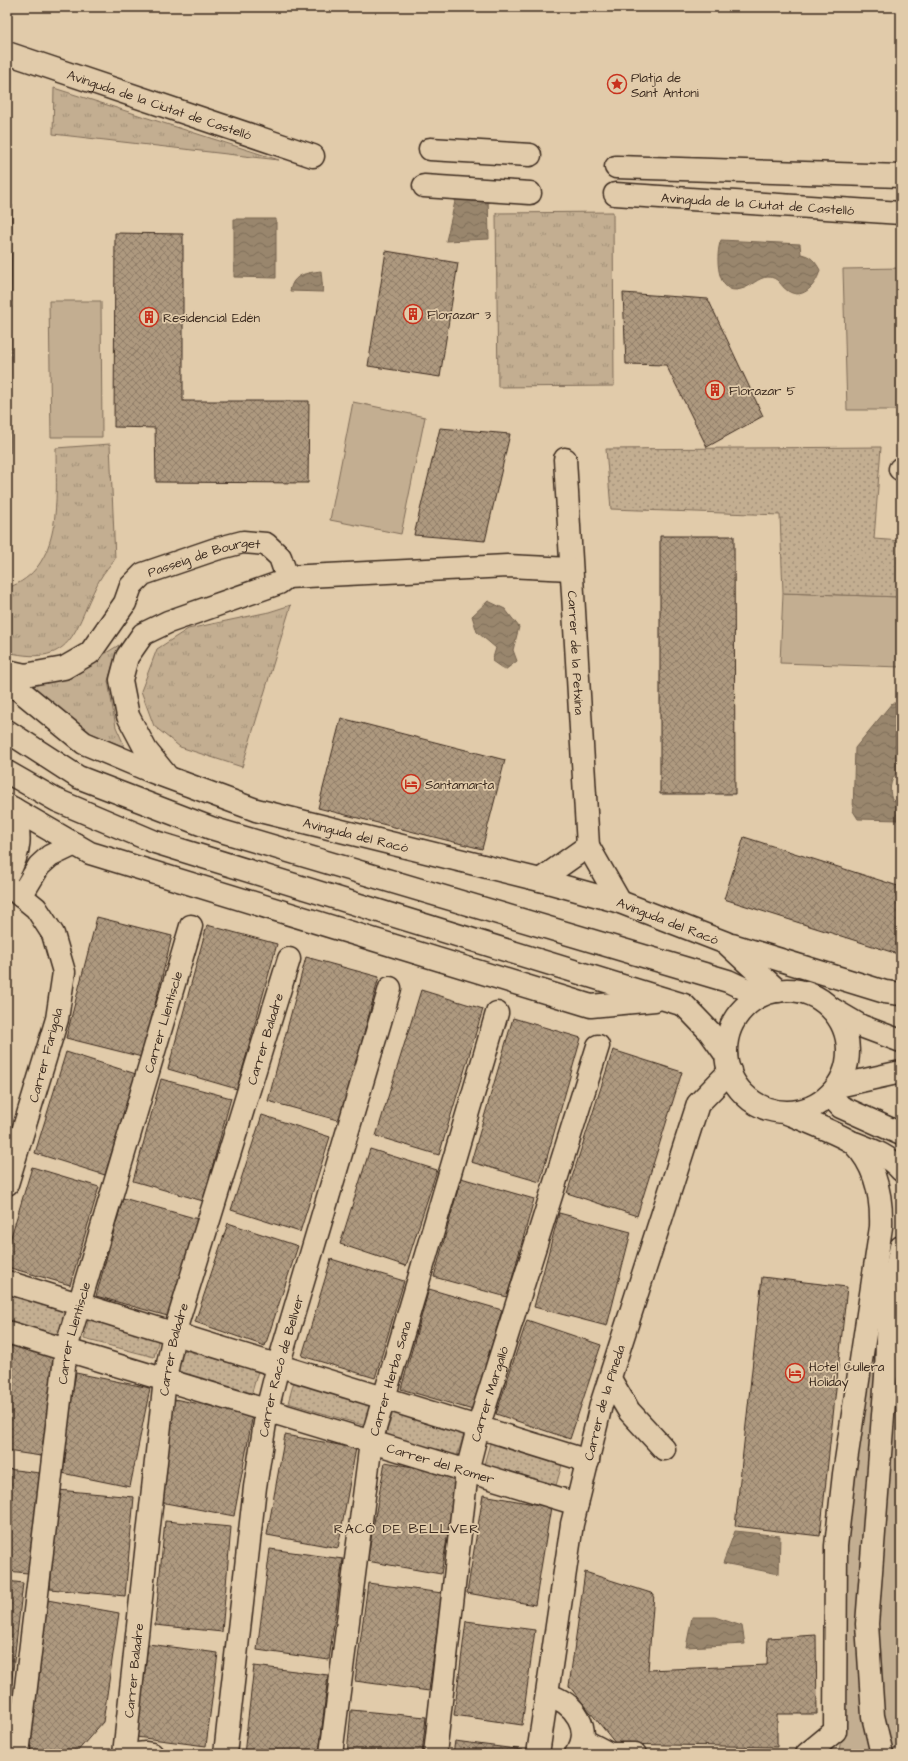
<svg xmlns="http://www.w3.org/2000/svg" width="908" height="1761" font-family="'Architects Daughter',sans-serif">
  <defs>
    <pattern id="grass-tufts" width="24" height="20" patternUnits="userSpaceOnUse"><rect width="24" height="20" fill="#c3ae91"/><path d="M3 7l-1-3M5 7V3M7 7l1-3M15 17l-1-3M17 17v-4M19 17l1-3" fill="none" stroke="#a08e76"/></pattern>
    <pattern id="garden-dots" width="8" height="8" patternUnits="userSpaceOnUse"><rect width="8" height="8" fill="#c3ae91"/><path d="M2 2h.1M6 6h.1" fill="none" stroke="#a08e76" stroke-width="1.8" stroke-linecap="round"/></pattern>
    <pattern id="water-waves" width="16" height="10" patternUnits="userSpaceOnUse"><rect width="16" height="10" fill="#99866d"/><path d="M0 5q4-4 8 0t8 0" fill="none" stroke="#7e6e59"/></pattern>
    <pattern id="building-cross-hatch" width="8" height="8" patternUnits="userSpaceOnUse"><rect width="8" height="8" fill="#ae997f"/><path d="M0 0l8 8M0 8l8-8" fill="none" stroke="#8f7d67"/></pattern>
  </defs>
  <rect width="100%" height="100%" fill="#e1cbaa"/>
  <filter id="ink" filterUnits="userSpaceOnUse"><feTurbulence type="fractalNoise" baseFrequency=".025" numOctaves="2"/><feDisplacementMap in="SourceGraphic" scale="8" xChannelSelector="R" yChannelSelector="G"/><feConvolveMatrix kernelMatrix="1 2 1 2 8 2 1 2 1" color-interpolation-filters="sRGB"/></filter>
  <g filter="url(#ink)">
    <path fill="url(#grass-tufts)" stroke="#7f6c58" d="M54,88l225,72 -226,-26z
      M613,212l1,174 -116,1 -2,-174z
      M110,444l5,115c-5,6 -11,13 -15,20 -26,46 -23,90 -93,73v-64c57,-19 49,-91 49,-140z
      M291,605l-49,162 -62,-20 -26,-21 -13,-35 16,-42 31,-20 81,-17z
      M119,645l-11,36 8,46 9,20 -37,-15 -47,-28 -30,-22 51,-2z"/>
    <path fill="#c3ae91" stroke="#7f6c58" d="M901,268v142h-54l-4,-141z
      M49,301h52l1,136h-51z
      M353,402l72,15 -24,117 -71,-14z
      M783,593l118,4v70l-121,-4z
      M871,1301l30,16v437h-63l6,-27 -1,-130 8,-120z"/>
    <path fill="url(#garden-dots)" stroke="#7f6c58" d="M881,447l-7,92 27,2v56l-118,-4 -3,-78 -169,-6 -5,-60z
      M7,1293l60,18 -8,27 -52,-15z
      M90,1313l71,18 -7,26 -70,-18z
      M184,1350l74,21 -8,28 -74,-22z
      M294,1381l78,22 -6,23 -78,-23z
      M393,1412l71,22 -8,25 -71,-22z
      M491,1440l72,21 -8,28 -72,-21z"/>
    <path fill="url(#water-waves)" stroke="#73614d" d="M488,194l1,45 -43,2 10,-44z
      M234,219h42v59l-42,-1z
      M721,240l79,4 1,10c10,2 14,7 19,16 -3,13 -16,31 -32,21 -8,-5 -9,-14 -20,-14 -10,0 -17,10 -27,12 -25,8 -26,-35 -20,-49z
      M321,271l2,21 -33,-1c3,-17 16,-18 31,-20z
      M488,601l17,8 14,18 -6,23 4,11 -12,9 -13,-9 4,-13 -19,-16 -5,-16z
      M892,703h9v65c-10,9 -13,20 -9,32l9,2v18l-43,-1 -5,-8 2,-63z
      M735,1531l45,5 -1,38 -56,-11z
      M692,1617h23l27,9 3,18 -59,3z"/>
    <path fill="url(#building-cross-hatch)" stroke="#3b2a1e" d="M7,205h5l-2,248h-3z
      M115,233l68,1v167h126l-1,82 -152,-1 -1,-54 -41,-1z
      M386,251l72,12 -18,114 -72,-11z
      M623,293l85,6 55,117 -56,31 -41,-82 -40,-1z
      M440,428l70,6 -25,107 -71,-6z
      M660,536h74l1,258h-75z
      M341,718l164,42 -23,89 -164,-41z
      M744,837l157,50v68l-177,-56z
      M97,917l75,19 -30,121 -76,-19z
      M207,925l70,19 -40,145 -69,-20z
      M306,957l73,20 -38,144 -73,-20z
      M421,990l62,19 -44,146 -63,-19z
      M513,1018l68,20 -41,144 -69,-20z
      M613,1050l69,22 -45,144 -70,-23z
      M66,1052l70,22 -31,101 -70,-22z
      M161,1079l70,19 -28,103 -70,-20z
      M262,1115l68,22 -30,95 -69,-22z
      M370,1149l67,21 -31,96 -66,-22z
      M32,1167l67,20 -29,98 -63,-18v-17z
      M461,1178l73,21 -27,98 -73,-20z
      M123,1198l75,21 -27,98 -75,-21z
      M559,1213l72,19 -24,94 -73,-19z
      M228,1223l70,23 -33,100 -70,-24z
      M331,1259l73,22 -29,97 -73,-22z
      M762,1277l85,10 -27,249 -85,-10z
      M429,1289l73,21 -29,100 -72,-21z
      M527,1320l74,25 -31,94 -74,-25z
      M7,1345l49,8 -15,103 -34,-5z
      M76,1373l74,15 -20,99 -73,-15z
      M174,1399l79,15 -19,102 -79,-15z
      M285,1435l71,13 -18,100 -71,-13z
      M385,1462l73,13 -17,99 -74,-13z
      M7,1469l33,4 -12,100 -21,-2z
      M58,1490l76,7 -9,99 -75,-7z
      M483,1495l68,12 -16,98 -68,-12z
      M165,1521l66,6 -9,105 -67,-7z
      M270,1549l73,10 -14,101 -72,-10z
      M585,1572l69,22 -6,76 119,-5 1,-27 48,-3 1,79h-40v33l-161,-3 -47,-58z
      M7,1581l16,2 -12,104 -4,-1z
      M368,1583l74,10 -13,98 -74,-10z
      M42,1599l77,14 -16,109 -28,32h-46z
      M466,1621l69,9 -13,95 -68,-10z
      M148,1644l70,9 -12,93 -70,-9z
      M254,1666l74,9 -9,79h-75z
      M351,1710l75,7 -4,37h-75z
      M455,1741l68,9 -1,4h-69z"/>
    <g fill="none" stroke-linecap="round" stroke-linejoin="round">
      <defs>
        <g id="minor">
          <path id="s1" d="M7,53l306,103"/>
          <path d="M430,149l100,6"/>
          <path d="M616,167l285,9"/>
          <path d="M424,186l106,7"/>
          <path id="s2" d="M615,194l286,19"/>
          <path id="s3" d="M565,459l23,387"/>
          <path d="M900,469h1"/>
          <path d="M287,577l220,-11 64,3"/>
          <path id="s4" d="M7,671l18,4 39,-7 26,-15 35,-50 6,-17 12,-12 73,-25 27,-7 23,2 14,13 7,20 -8,6 -111,39 -25,12 -16,23 -6,23 7,36 18,34 21,26"/>
          <path id="s5" d="M7,680l77,63 69,29 103,38 284,70 80,22 106,41 52,48"/>
          <path d="M7,731l71,46 133,51 517,153 32,15"/>
          <path d="M7,772l49,28 99,42 529,163 25,26 17,24"/>
          <path d="M7,805l83,48 501,153 64,-6"/>
          <path d="M7,875c14,-23 14,-40 7,-66"/>
          <path d="M540,880l48,-34 32,56"/>
          <path d="M7,888l8,3 21,17 17,26 11,38 -7,47 -50,165"/>
          <path d="M21,896l18,-30 11,-10 25,-12"/>
          <path d="M732,945l153,47 16,2"/>
          <circle cx="787" cy="1051" r="61"/>
          <path d="M832,1009l29,17 40,15"/>
          <path d="M838,1086l63,-14"/>
          <path d="M830,1095l11,12 60,27"/>
          <path d="M787,1113c12,5 60,24 67,31 23,23 28,53 27,83l-37,247 -8,72 -1,185 -28,23"/>
          <path d="M854,1143c18,7 34,12 47,27"/>
          <path d="M7,1282l581,179"/>
          <path id="s6" d="M7,1332l570,172"/>
          <path d="M610,1379l19,32 35,38"/>
          <path d="M548,1695c26,7 46,34 28,59"/>
          <path d="M583,1740l27,14h25"/>
          <path id="s7" d="M18,1754l48,-405 125,-423"/>
          <path id="s8" d="M124,1754l41,-375 9,-45 115,-375"/>
          <path d="M137,1754l9,-1 6,1"/>
          <path id="s9" d="M225,1754l30,-267 12,-77 11,-44 112,-378"/>
          <path id="s10" d="M331,1754l40,-312 126,-429"/>
          <path id="s11" d="M435,1754l32,-283 11,-43 120,-382"/>
          <path id="s12" d="M538,1754l34,-230 5,-20 24,-99 97,-301 32,-33"/>
          <path d="M882,1754l-9,-38 -6,-92 19,-248 2,-70 13,-59"/>
        </g>
      </defs>
      <use href="#minor" stroke="#3b2a1e" stroke-width="25"/>
      <use href="#minor" stroke="#e1cbaa" stroke-width="22"/>
    </g>
  </g>
  <defs>
    <symbol id="sight-ring" viewBox="-11 -11 22 22"><circle r="9.5" fill="#e1cbaa" stroke="#c8321e" stroke-width="1.5"/><path d="M0-6L1.8-2.2L6-1.7L2.9 1.2L3.7 5.4L0 3.3L-3.7 5.4L-2.9 1.2L-6-1.7L-1.8-2.2Z" fill="#c8321e"/></symbol>
    <symbol id="building-ring" viewBox="-11 -11 22 22"><circle r="9.5" fill="#e1cbaa" stroke="#c8321e" stroke-width="1.5"/><path d="M-4-6H4V6H1V3H-1V6H-4ZM-2.5-4.3h1.7v1.8h-1.7ZM.8-4.3h1.7v1.8H.8ZM-2.5-1h1.7V.8h-1.7ZM.8-1h1.7V.8H.8Z" fill="#c8321e"/></symbol>
    <symbol id="hotel-ring" viewBox="-11 -11 22 22"><circle r="9.5" fill="#e1cbaa" stroke="#c8321e" stroke-width="1.5"/><path d="M-6-4.5h1.5V1H6V5H4.5V3h-9V5H-6ZM-4 0a1.8 1.8 0 1 1 3.6 0ZM.5 0V-2.5h3Q6-2.5 6 0Z" fill="#c8321e"/></symbol>
  </defs>
  <g fill-rule="evenodd">
    <use href="#sight-ring" x="606" y="73" width="22" height="22"/>
    <use href="#building-ring" x="402" y="303" width="22" height="22"/>
    <use href="#building-ring" x="138" y="306" width="22" height="22"/>
    <use href="#building-ring" x="704" y="379" width="22" height="22"/>
    <use href="#hotel-ring" x="400" y="773" width="22" height="22"/>
    <use href="#hotel-ring" x="784" y="1362" width="22" height="22"/>
  </g>
  <g text-anchor="middle" stroke-width="3.5" stroke-linejoin="round" paint-order="stroke">
    <g font-size="13" fill="#3b2a1e" stroke="#e1cbaa" text-anchor="start">
      <text x="631" y="82">Platja de<tspan x="631" dy="15">Sant Antoni</tspan></text>
      <text x="427" y="319">Florazar 3</text>
      <text x="163" y="322">Residencial Edén</text>
      <text x="729" y="395">Florazar 5</text>
      <text x="425" y="789">Santamarta</text>
      <text x="809" y="1371">Hotel Cullera<tspan x="809" dy="15">Holiday</tspan></text>
    </g>
    <g font-size="13" fill="#3b2a1e" stroke="#e1cbaa">
      <text dy="5" stroke="none"><textPath href="#s1" startOffset="161">Avinguda de la Ciutat de Castelló</textPath></text>
      <text dy="5" stroke="none"><textPath href="#s2" startOffset="143">Avinguda de la Ciutat de Castelló</textPath></text>
      <text dy="5" stroke="none"><textPath href="#s4" startOffset="248">Passeig de Bourget</textPath></text>
      <text dy="5" stroke="none"><textPath href="#s3" startOffset="194">Carrer de la Petxina</textPath></text>
      <text dy="5" stroke="none"><textPath href="#s5" startOffset="387">Avinguda del Racó</textPath></text>
      <text dy="5" stroke="none"><textPath href="#s5" startOffset="711">Avinguda del Racó</textPath></text>
      <text dy="5" stroke="none"><textPath href="#s7" startOffset="749">Carrer Llentiscle</textPath></text>
      <text dy="5" stroke="none"><textPath href="#s8" startOffset="732">Carrer Baladre</textPath></text>
      <text transform="translate(45 1055) rotate(-75)" y="5">Carrer Farigola</text>
      <text dy="5" stroke="none"><textPath href="#s7" startOffset="425">Carrer Llentiscle</textPath></text>
      <text dy="5" stroke="none"><textPath href="#s8" startOffset="408">Carrer Baladre</textPath></text>
      <text dy="5" stroke="none"><textPath href="#s9" startOffset="393">Carrer Racó de Bellver</textPath></text>
      <text dy="5" stroke="none"><textPath href="#s10" startOffset="381">Carrer Herba Sana</textPath></text>
      <text dy="5" stroke="none"><textPath href="#s11" startOffset="365">Carrer Margalló</textPath></text>
      <text dy="5" stroke="none"><textPath href="#s12" startOffset="358">Carrer de la Pineda</textPath></text>
      <text dy="5" stroke="none"><textPath href="#s6" startOffset="453">Carrer del Romer</textPath></text>
      <text dy="5" stroke="none"><textPath href="#s8" startOffset="84">Carrer Baladre</textPath></text>
    </g>
    <g font-size="14" letter-spacing="1" fill="#3b2a1e" stroke="#e1cbaa">
      <text x="407" y="1533">RACÓ DE BELLVER</text>
    </g>
  </g>
  <rect width="908" height="1761" fill="none" stroke="#e1cbaa" stroke-width="24"/>
  <rect x="12" y="12" width="884" height="1737" fill="none" stroke="#3b2a1e" stroke-width="1.5" filter="url(#ink)"/>
</svg>
